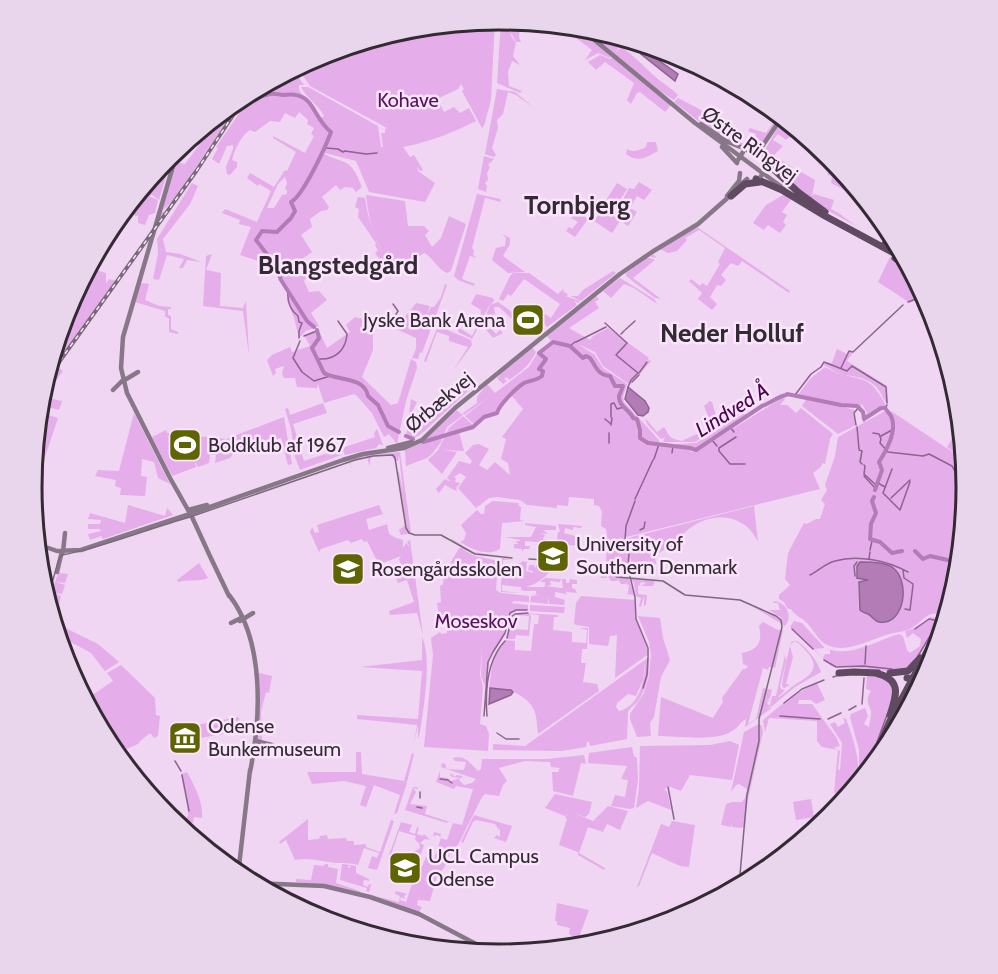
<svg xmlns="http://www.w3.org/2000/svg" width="998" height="974" font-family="Cabin,sans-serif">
  <rect width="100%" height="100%" fill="#f0d6f2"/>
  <path fill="#e5ade9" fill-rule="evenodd" d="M495,20l-4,80 -7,26 -2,2 -20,-37 2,-2 -3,-5 -3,5 -21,10 7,13 10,-5 6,6 9,-5 7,13c-24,12 -47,21 -73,26l7,10 4,-2 9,15 -3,1 -3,-5 1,5 17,12 -10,19 -56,-10 -13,-31 -35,-9c23,14 28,2 41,35l-6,5 -3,-4 -8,-1 -5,3 -4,-5 -14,12 7,10 -2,3 -6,1 -11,8 2,8 -11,8 11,17 -14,10 6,8 -16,7 15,-5 4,4 -3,5 5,11 10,-1 8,9 -16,13 8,13 -13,5 -7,7 -5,-20 -7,-18 1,-10 -8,-11 -6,-13 -34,-11 11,-28 -12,-3 1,-4 -18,-7 3,-4 32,13 14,-31 -12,-7 -1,2 -11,-8 3,-5 24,14 11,-17 2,1 9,-19 -23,-14v-2l32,17 9,-17 -3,-2 3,-6 -7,-4 1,-4 -9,-8 -4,6 -10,-5 -5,9 -10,-1 -15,11 -5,-2c-10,7 -15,19 -18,30l5,2v5l-7,8 -3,-1 -1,-7 7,-18v-4l-6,1 -8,18 -7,-5 6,-11 -2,-1 26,-38 7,-16 44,-23 11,15h-5v5l20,29 5,-3c-6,-12 -17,-17 -23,-29h7l70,39 3,21h2l-2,-14h4v-4l2,-1 -77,-42 -13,-19 23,-12 88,-27zM285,177l2,6 -2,6 2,1v4l-5,1 -8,13h-7l11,-24z
    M501,20l11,1v7l1,-7 7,1 -1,16 2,4h-5l-5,-9v3l5,7 -3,13 7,9 -8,-4 -4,11 1,14 13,5 -2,2 -23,-10z
    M560,26l18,1 34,29 -2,2 -12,-5 -13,7 7,-10z
    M583,28l22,5 15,13 -5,7 6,-6c14,9 25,22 38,33 7,5 13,9 19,15l-4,5 -21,-13z
    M600,55l10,4 3,-2 58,48 -6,7 -25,-20 -3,1 -6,11 -4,-4 7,-17 -29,-21 -9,8 -8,-8z
    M497,89l18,3 19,16 -18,-13 -8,-3 -5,22 -6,6 1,8 -6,20 4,7 -2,2 -9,-3z
    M678,98l25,13 6,9 6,2 5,-3 8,4 -2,3 12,11 -2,4 16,5 4,-12 -8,-3 2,-3 16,5 13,-18 3,2 -22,31c-33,2 -61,-28 -86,-46z
    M237,106l-63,94 -12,11 3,2 -6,7 16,-58 10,2 14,-19 -4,-3 16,-18 8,-7 8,-2 5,-7z
    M783,118l8,6 -3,4 5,6 -7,6 -8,-6 -5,6 10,6 -9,9 19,13 -3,14 -22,-22 -3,-10z
    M647,142h9l2,9c-13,7 -20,12 -32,3l1,-5c6,4 13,1 19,-2z
    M173,153l-14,47 -7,-5 -3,1 9,4 -3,13 -6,2 -4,10 -7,-2v-7h-3l-1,-5h-10l9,-12 11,-6 13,-22z
    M484,156l10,3 -6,6 2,2 -3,6 1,7 -3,3 2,3 -1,6 -8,-3z
    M832,159l20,25 -4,8 -17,-9 1,-6 -5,-3 3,-6 -1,-4z
    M796,169l19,11 -3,16 2,-2 20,6 -3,9c11,5 17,12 27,18l-33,-18 -34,-26z
    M639,182l13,8 -8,10 -7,-4 -7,12 7,4 -9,14 -8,-5 -8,12 -18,-12 8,-11 9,6h3l15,-28 5,1z
    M192,183l6,3 -8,18 -27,35 3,13 14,2 22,8 -15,-2 -4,8h-4l5,-9 -17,-4 -8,25 -6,-1 5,-25 -1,-15z
    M617,183l10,6 -12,19 -10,-6z
    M477,194l23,5 1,3 -16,-4 -13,50 2,3 -1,4 4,3 -7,-2 -8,23 13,5 -1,2 -16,-6 -4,-4z
    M785,194l7,4 -10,14 5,3 -4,7 3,3 -6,8 -12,-8 -4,5 -11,-7 13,-18z
    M366,195l39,6 3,25h16l5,5 -4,4 7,12 9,-9 8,-22 17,8 -15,47 -4,2c-10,-4 -14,-16 -23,-20l-25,18c-23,-16 -30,-50 -33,-76z
    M358,197l7,1c4,27 13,51 29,73l-4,2 -15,-20 3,-3 -3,-5 1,-2 -18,-26 1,-8 -4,-2z
    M576,211l12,8 -13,18 -9,-6 3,-4 3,2 6,-7 -7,-4z
    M697,227l93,64 -1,2 -47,-32 -4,5 -7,-3 -10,12 5,5 -5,6 -4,-1 -7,12 7,7 -5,6 -14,-11 4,-6 -13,-12 2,-2 9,7 2,-3 5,3 13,-22 -2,-2 7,-14 -26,-18 -14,8 2,2 -10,11 -9,2 -8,-4 -7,5 4,4 -6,-1 1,-4z
    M502,234l8,4v6l-7,12 22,16 -17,1 -16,-13 4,-12 9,-2 1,-8z
    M212,254l-6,16 15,3 -1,33 23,2 3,-7 3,54 -6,-44 -40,-5 3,-50z
    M647,257l8,3 -22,18 28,21 -6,-1 -29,-22v-3z
    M890,257l22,16 20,38 -10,-11 -3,-1 -9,4 -32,-21z
    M89,268l17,5v11l3,-5 7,2 -69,95 6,-22 4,1 -4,-2 14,-45z
    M613,271l3,2 -35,28 -11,-5h8l5,-6z
    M513,273h16l29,21 6,-6 -1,3 6,4 -4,1 15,5 -2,2 -4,-3 3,5 -30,22 -8,-8 4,-6 8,5 9,-14 -36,-25 -13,17 -3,-2 -5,7 -4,-2 11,-23z
    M620,278l34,21 3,5 -23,-16 -10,-4 -13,14 -8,-7z
    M141,283l8,1 -4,16 14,6 12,1v2h-3v6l3,1v13l7,3v2l-9,-2v-13l-4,-3v-5l-30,-9z
    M445,284l2,1 -25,68 -2,-1 -2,7 -6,-1 4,-9v-11l-31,-14 12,3 19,-24 14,3 -3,10 4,-9h3l7,-10z
    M476,294l17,4 1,3 -5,5 -17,33 -14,-7v-5l14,9 8,-16 1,-10 -10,-6z
    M596,296l3,3 -4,3 4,6 -30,20 21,12 3,-4 15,-8 41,30 -10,15 10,-13 2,1 -21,24 -27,-19 -8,-14 -17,-8 17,11 8,13 24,16 -4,13 1,5 35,38v5l13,1v4l2,-3 17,3v2l6,-1 85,-53 3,1 -5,6h7l9,8 5,-5 32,26 -3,5 -5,25 -3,-1 -1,4 -8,6 7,16 -194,48 4,16 -2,22 -16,-2 -6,-6 1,-33 -1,-5 -5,-3 1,-14 -3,-6 -5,-1v-6l-25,-2 -1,9 -11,-1v3l-30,-3 -7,-5 -23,-3 -8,1 -13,10 -18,-20 8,-11 -6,-4 -6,4 2,1 -1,4 5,1 -4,5 1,2 -1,1 -11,-6 -6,8 -3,-4 9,-10 6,3 -4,-4 12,-17 11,3 2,-3 -7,-8 8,-8 6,-1 10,5 -10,16 8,5 8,-8 15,13 -2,-12 -7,-4 5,-20 -4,-2 21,-28 -11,-13 2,-2 -15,12v6l-15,6 -9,7 -10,-9 24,-19 -25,18 -1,-2 14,-10v-6l10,-13 8,9 34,-26 9,-15 16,-13 -3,2 -5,-6z
    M498,302l21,15 -5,4 -15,-14h-5l1,7 -7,4 -2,5 10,11 4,-4 3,3 -10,5 -11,-13 8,-20z
    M355,317l22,6 -4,13v14l-11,27 29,28 7,-2 13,-44 5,3 1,6 -11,33 -9,43 -8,-10 -5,3 -12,-24 -15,-17 -3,-2 -30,9 -6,-19 -1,4 -20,-1 -2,-9h-11l-2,-4 2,-8 -9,3 1,4 -3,3 -6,-16 5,-5 18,-8 2,5 18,-6 -6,-11 14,-6 9,19 23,-16 -4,-7z
    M438,326l33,14 1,5 -19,26 15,-24 -19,-6v-5l-12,-4 -11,30 -2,-1z
    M532,347l4,5c-6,13 -15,20 -27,28l-2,-3 -3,2 3,2 -4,3 -6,-6 3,-3 -2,-1 3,-2 5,6 -5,-6z
    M837,349l10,5 2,-3 4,1 -6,9 40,25 1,18c-5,-4 -5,-7 -8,-12 -8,-13 -21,-15 -34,-17 3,2 9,2 14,4 15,3 21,19 28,29l-6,1 -17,11v-5l2,-2 -5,-9 -3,5 -5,-5h-8v4l9,2 -2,3 3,12 -18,9 -36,-28 5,-8 -9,-3 12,-16 15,-12 18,9 -19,-11 1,-3 7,1z
    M57,367l6,4 -19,26 18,4 -3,9 -19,-5 3,-19z
    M465,387l3,4 -47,43 -9,5 -6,-1 5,-39 6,3 -8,16 12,9z
    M710,401l2,1 4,14 32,-15v8l-34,21 -10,-24z
    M323,403l4,10 -34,11 11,37 33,-11h2l2,5 -41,15 -5,-13 -4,-28 -6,-20 3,-1 2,7z
    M456,410l7,5 -16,12 -6,15 -9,12 -5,4 -21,8 -1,-16 18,-9z
    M887,410l2,4 2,-3 69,46 -13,-10 13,-22 6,62 -9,91 -16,36c-14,-3 -17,6 -28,13 -7,5 -18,5 -27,8 -17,5 -40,19 -59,10 -8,-4 -13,-14 -19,-21 -5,-6 -13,-8 -17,-15h-3l-4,-7 -5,-3v-4l11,-10 -5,-6 3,-26 16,-30 3,1 9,-5h4l5,-15 -4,-4 6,-10 -2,-5 10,-29 3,-19z
    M134,413l36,71 -12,-6 -4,-16 -12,-3 -1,17 6,1 -2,19 -25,-1 1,-7 -6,-2 1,-6 -21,-4 3,-6 21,1z
    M743,414l5,1 -52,35 -19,-4 -1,-2 20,-1z
    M48,415l10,3 -13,39 -9,1v-12z
    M463,416l11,10 -2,4 -13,2 5,19 -21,-1 14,2 -15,22 -14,-14 10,-10 11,-22z
    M284,417l8,47 -4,1 -7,-27 -12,4 1,4 -5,2 -2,-4 -30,10 -3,4 -15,5 1,-8h-6l-1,8 -11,4 -3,-5 1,5 -24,9 -20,-39 14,-7 1,3 59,6z
    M645,418l12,14 7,-5c7,10 2,10 18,14l30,-14 1,4 -18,11h-32l2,-5 -3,2 -2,-1 -13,-14z
    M377,429l6,16 -4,-1 -3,4 -31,7 -3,-7 33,-11 -1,-4z
    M400,452l11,81 -10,2 -2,-5 6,-5 -8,-53h2l4,20 -4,-37 -1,6h-3l-4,-6 -18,1 -3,3v7l-3,-8 -17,4 2,10 -3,-12 17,-5z
    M493,501l26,2 -1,2 3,2 -1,13 5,1 -23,2 -2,26c-13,8 -28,0 -40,-7l4,-2 2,-7 -5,-8 16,-15 4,4h3l1,-8z
    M128,505l37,11 2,-8 6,7 -70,24 -2,-3 -11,4 -2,-6 13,-3 -1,-2h-12v-5h12l1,-4 -13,-1 2,-6 35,10z
    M379,505l4,9 -17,5 3,11 18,-6 2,10 7,4 7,2v8l3,-5 4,4 -3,-5 3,-2 13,95 -6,-22 -27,2 -1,-4 25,-9 -7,-22 -9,3 -2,-5 9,-3 -6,-16 2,-3 -31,12v-1l8,-4 -11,-22 -3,1 -2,-3 -11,4 -3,-3 -27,9 -2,3 -9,-20 2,-5 3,6 4,-1 -2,-7z
    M754,506l4,35c-4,-5 -7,-13 -15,-17 -26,-17 -59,1 -71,26l-4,-3 -13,9 1,8 -2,1 -15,-2 -4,6 -3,1 -4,-32z
    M525,523l31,3v4h-13l5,4 -8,-1 5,2 -2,4h4v4l-22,-2v5h5l-1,3h-5l-2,3v-3l-8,-1v-4h4l-2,-3h4v-1l-15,-3h26l5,-10 -11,-2z
    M558,524l24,2 -1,2 -8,-1v3l-8,-2 -1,5 11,3 1,3 5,1 -1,6 -21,-2 -1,4 -2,-1 2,-15h2z
    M452,539l21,13 28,4 -22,-1 -17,-6 13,7 23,5 -2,29 5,3 28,3v6l-15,-1 -3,2 17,2v5h-15l-5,6 -5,21 -13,19 -5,30 -4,-10 1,-31 -2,30 3,12 -3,37 6,2 3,8 -1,17 -64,-4 9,-92 -2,-17 9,-6 1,2 6,-1 -1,-18h-7l-2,-12 4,-1 -1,-16 3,-2 1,-10 15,-26h3l-12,-8z
    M502,558l10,1 -9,1v5l10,1 1,-3 1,3h6l-4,-3h4l1,-2 5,1 -1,9 5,1v2l2,-3 -5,-1 1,-5h5l1,3 3,-5 16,1c-3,10 -19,22 -29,23h20v-5h-5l5,-4 16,1 -1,3 -10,-1 1,4 -5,1 15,2h2l-1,-9h4v4h3l1,-4 7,1v4h-5v4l3,1 2,4 -10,-1v-3l-1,5 -11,-2v5l10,3 -1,5 -15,-1v-8l-1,8 -18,-2 1,-6 9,-1 -9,-1h5v-3h-13l-1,-2 -1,2v-4l-19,-2v6l19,2 -20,-1z
    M199,563l9,15c-10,4 -20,1 -30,4l-1,-2z
    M592,563l8,2 15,11 40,5 -2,5h-12l5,-3 -5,-1 -1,3 -2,1v8l9,1 -1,10 -2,1v-10l-3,11 -2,-1 2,-8 -5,-2 -2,-13 -3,-4h-2l5,16 -8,-1 2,-1 1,-8 -3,-1 1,-2 -2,2h-4l-3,-5 -1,2h-6l-4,-6v3h-6l-1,-11z
    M59,571l1,2 8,1 -3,9 -9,-1 9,3 -3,9 -9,-1 8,3 -2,9 -9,-1 8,3 -2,7 -5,-2 -3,-10z
    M581,596l55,4 -1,17 12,31v7l-32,23 2,-43 -7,1 -2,10 -19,-2v-17l-13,-2 -2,-2 2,-20z
    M775,601c12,2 18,16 10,25l-36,-22 36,16 -16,-10h11l-2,-7h-5z
    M530,605l35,2 -1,6 -34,-2z
    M519,613l39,2v2h-4l-1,13 19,2v10l14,1 1,-13 -8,-2h9l-1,21h-5l-1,14h5l-3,19 14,2 2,7 -61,43c-1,-7 -1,-17 -4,-24 -6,-14 -30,-25 -45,-21l4,-31 13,-18 9,1v9l16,1 3,-27h4l1,-9 -10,-1 2,2 -2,20 -13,-1 -1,4h-8l4,-15 3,2v3l14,1 1,-14 -14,-1v7l-4,1c1,-6 2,-9 8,-10z
    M51,614l7,2 -3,7 43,21 21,18 -14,9 -14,-18 -33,-18z
    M638,616l22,2 3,20 7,22 -9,17 -7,40 -4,6 1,13 -14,1 -7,-18v-5l14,-21 5,-17 2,-21 -2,-13z
    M931,617l10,2 -28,47 -20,6 -31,-4 -31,-2 -41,-39 4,-6 8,2 22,24v1l-10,1 9,9 2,-4h5v-4l-4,-2c22,11 52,-8 73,-14l4,2 4,14 3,3 10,-7 1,-7 -8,-6 -6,5 -2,-7 7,-2z
    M763,622l15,8h5l-8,38 -6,-1 -1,3 -7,-3 2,1 -15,56 8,-5 7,-31 9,2 -2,8 -4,3 4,-1 -3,3 3,3 2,-10h4l9,-41 1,6 -6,25 1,3 4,1 -8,8c7,-3 12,-10 19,-14 13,-8 25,-15 12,-31 -5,-5 -8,-10 -14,-12l-4,5 3,11 -7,27 4,1 -6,3 -2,-2c1,-9 6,-37 10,-45h5c10,7 20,19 24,31l-26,15 -24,20h-5l6,1 -27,19 1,-8c-6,3 -8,9 -14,12 -15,11 -55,5 -74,5l3,-39 52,21 10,-16 -1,-4 21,-29h3l2,-3 -5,-2 -1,-11c15,-3 21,-10 17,-27z
    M422,637c10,22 2,68 -2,95l-2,7v-14l-4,19 3,-19 -60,-6v-4l61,4 4,-48 -62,-4 62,-7z
    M649,657c1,15 -2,32 -11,44 -4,5 -8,6 -10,11l-1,27 -37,7 -1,-4h-2l-1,5 -24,4 -69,-1v-6l32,2zM645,662c0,19 -6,45 -26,49l-3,-4 1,-4 11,-9 8,2 7,-16z
    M121,665l34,33 1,17 4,1 -2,20 -4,2 -4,-5 -11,9 1,1 -13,6 -38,-42 -4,-7 28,-19 -6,-8z
    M259,673l13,3 -3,17 -3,-1 -5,19 1,31 -5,-3 3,-41z
    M867,673l18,4 10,13c-6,23 -21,73 -36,91v-31l-9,-33 1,-3 14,-6 3,8 -4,8 5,3c0,-5 3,-12 2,-16 -3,-9 -6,-10 0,-20l-5,-2z
    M817,683l8,17 -9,4 -5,-4h-12l-1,4h14l24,33 4,9 -6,2 6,3 -2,18 2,1 2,-27 -12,-19 5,-2 3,5 7,-4 -2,-5 3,1c7,19 20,54 6,71l-18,3 4,-43 -16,-3 -5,-6v-20l-48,-3 -4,14 -2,-12 29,-24z
    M238,717l7,13 -56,10 -3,-13z
    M759,724l3,2 1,6 -15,67 -3,27 -4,2 -9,-1v-5l-1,5 -10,-2 5,-21 6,-2h10l3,-4 2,-9 -8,-5 -3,1 -5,7 13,-60z
    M730,741l9,4 -7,35 -42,-5 -9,16 -13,-5 -4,4 3,1 4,19 -23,-9 -12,7 3,-20 1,-42 70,-1z
    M632,747l2,9 3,2 1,22 -4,28 -4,1 -19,-3 4,-11 10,2 3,-17 -7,-1 6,-13 -39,-3 1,-10z
    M356,752h5l1,22 42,7 8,-28 2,1 -7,28h-2l2,1 -10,30 -3,1 6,-19 -26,-10 -8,22 -6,-2 6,-19 -22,-5 -32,3 -5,-12h49z
    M584,755l2,9 -5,-1 -8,33 -20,-5 -1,-19h6l2,-4 -9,-1 -1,-5 -25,-1 -26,7 8,13 -4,4 -4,11 -14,-2 -3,3 -24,48 -8,8 -6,15 -7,8 -7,25 -12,-1 -1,5 5,2 -3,5 -44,-16 24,6 1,-6 -5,-2 1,-3 11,3 -3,2 1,3 -4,-2 -1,3 6,2 6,-18 2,1 2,-5 -2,-1 3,-11 4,1 5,-12 8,2 7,-21 -3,-3 -5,1 1,-4 7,2 -1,4 7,2 6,-17 9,2 11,-36 -17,-3 -2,3 -18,-7 4,-11v6l8,1 3,3 9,-3 -8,-1 -2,-2 1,-2 2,3 1,-2v3l3,-2 5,1 1,3 -2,-2 -2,3 5,5 8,-2 4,-4 -35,-12 1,-4 3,1 2,5 17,1 2,-8 -11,-1 -2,-3c12,-3 17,5 25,13l3,-2 1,-10h65z
    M187,772c8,15 16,29 15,46l-8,-1 -1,6 -4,-1 -3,-4 2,-2 -1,-19 -6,-23z
    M413,787h4l1,2 -5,-1 3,4 -6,12 17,2 -2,8 28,9 -5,-2 -1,2 -42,-13z
    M555,794l37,8 -3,12 -4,3 -16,-6 24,10 15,-15 20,5 -8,19 -13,-6 -4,8 -15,-5 -9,26 26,15 -1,2 -26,-15v-3l-19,-7 8,-26 -2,-1 3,-5 -3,3 -20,-8z
    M811,799l3,18 -18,3 -3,-18z
    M474,815l38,11 -6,16 -12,-4 3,-3 3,2v-9l-1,2 -4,-6 -19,-4 -3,2 -10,21 -2,-1z
    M308,819v21l11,-1 1,-3 7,-1 1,4 18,-1 1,3h7v4l12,-1v3l14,5 11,-32 3,1 -17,49 -9,-2 4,-12 5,2 2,-5 -15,-5 -6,17c-9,-2 -14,-2 -21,-2 -15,-1 -27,-6 -42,-3l-9,-20 -6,4 -1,-2z
    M672,821l23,4 -6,42 -9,-1 -28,-13 -13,33 -2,1 24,-63 8,3z
    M401,822l11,3 -3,7 6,2 2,-7 2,1 -2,6 6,2 1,-2 6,6 -5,-1 -5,4 4,2 -3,9 -7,-2 6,-4 -1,-5 -4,-3 1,-4 -17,-5 -8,24 8,4 -10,-4z
    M325,864h3v3l10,2 -2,14 24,8v2l-27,-7 -37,-4v-3l15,1 3,-15 10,1z
    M342,864l9,1 -4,2 3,1 1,-3 5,1v7l13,6v2l-5,-1 -1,5 5,2 1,-3 2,1 -2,7 -3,-1 1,-3 -27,-8z
    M557,903l32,7 -11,30 -9,-6 1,-6 -13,-3v-4h-2z"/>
  <path fill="#b37cb7" stroke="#8d6390" stroke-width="1.5" d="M644,50l34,24 -3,7 -34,-27z
    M628,387l17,14 4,7 -1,4 -5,4 -5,-1 -13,-16z
    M860,562c8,0 25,0 32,5 19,13 13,59 -13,55 -5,-1 -7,-6 -11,-8 -3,-1 -6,-2 -8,-4l-1,-28 9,-2 -11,-2v-12z
    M490,688l21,2 2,2 -2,3 -22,9z"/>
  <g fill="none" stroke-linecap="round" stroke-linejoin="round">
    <path stroke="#8d6390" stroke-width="1.5" d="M326,148l12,1 5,3 2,-1 21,3 11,-1
      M264,263l9,3
      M288,290c-1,10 2,20 10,26l1,6 3,1 -3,8v7
      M908,302l13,-5 9,9
      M393,319l5,-8 -5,-7
      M605,323l22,20 -11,12 22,18 -7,7 -3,7
      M625,330l10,-9
      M621,334l3,-3
      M304,336l13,-5
      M300,341l-7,17 9,14 12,9 16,-5
      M576,342l30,-15
      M570,346l5,-4
      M319,359c16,1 27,-9 28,-25l-9,-13
      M841,368l8,-17 4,1 50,-47
      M639,373l8,-11
      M632,382l7,-7
      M795,395l16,-21 10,-7 3,-5 23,9 5,-5 34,21 1,16
      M614,403l3,6 7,-2
      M885,408l2,-3
      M611,417v-13l2,-1
      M605,419l6,5
      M864,421v-2
      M611,425l1,-7
      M856,425l-2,-12 5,-6
      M730,427l4,5
      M857,427l2,22
      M609,433v10
      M873,433l6,1 2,5 -1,4 8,9 35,4 6,-2 23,12 14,24
      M881,436l11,-6
      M736,437l-17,11v3l11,13h15
      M712,440l5,6
      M859,450l3,1 -2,11 2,2
      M672,453l1,-7
      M654,459l5,-15
      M864,465l1,1 -1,8
      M892,469l-9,24 17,17 10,-28
      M864,474l13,12
      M864,476l11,12
      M878,483l7,4
      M891,498l19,-18
      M635,499l18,-39
      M635,501l-9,25 -1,14 4,13 -1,15 7,29 1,22 12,29v8
      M640,530l4,-2 1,-6
      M870,550l2,-9
      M869,559l1,-7
      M953,560h6
      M903,570l1,8 9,6
      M810,575c8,-4 16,-12 25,-14 23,-7 53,0 73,11
      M855,576l-1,-10 3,-4
      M905,609l5,1 3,-25
      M511,622v-5l4,-3 13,-1
      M792,629l21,20
      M915,629l14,-10 10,2 -21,35
      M507,638l3,-13
      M824,660l12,7 27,-1 29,3
      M865,664l1,-18
      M833,677l6,-2
      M643,688l4,-13 1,-18
      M784,703l18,-14 22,-9
      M862,704l2,-26
      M849,710l7,-4
      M484,716l4,-54 5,-10 12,-19 5,-20 6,-3h11
      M487,716c-2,-26 0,-56 18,-75
      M780,716l40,3
      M828,719l13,-6
      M497,733l9,6h13
      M877,742l10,-27
      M175,761l6,10
      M182,775l7,36
      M440,779l8,1
      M449,781l3,2
      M668,787l6,32
      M420,798v-6
      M417,807l5,1"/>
    <path stroke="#b37cb7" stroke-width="4" d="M241,108c6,-1 6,-4 11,-8 4,-2 13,-5 18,-6 5,-1 9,1 14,1 32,-4 27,22 47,37 -5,14 -28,64 -40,70l4,9 -4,7 -14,14 -15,-1 -6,9 20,26 5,14 26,41 7,6
      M178,152l42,-36 10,-2 3,-6 5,-2
      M129,205c14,-8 33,-30 37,-45
      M317,330l2,8 -7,10 12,25c13,8 40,3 44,23l10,9 10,21 11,6
      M787,394l54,11 16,1 6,6 1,7 17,-11h4c2,3 4,5 6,8 7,14 -5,35 -12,46l3,8 -7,20
      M406,436l7,3
      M423,442l50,-15 11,-10 13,-4c2,-8 19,-25 27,-30 6,-3 12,-2 18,-7l1,-5 -4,-2 7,-10 -7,-6 14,-11 17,4 13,12 3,-2 4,2c6,8 7,17 20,18l5,10h8c-1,4 -3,7 -4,10 -1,10 11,14 14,22l4,1 3,11v8l8,5 42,5 6,2 66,-44c9,-3 15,-9 24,-11
      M874,497l-2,4 4,12 -5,11 -1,15 10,3 12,11 10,-2
      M915,551l8,8 7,-3 22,5 8,-6"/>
    <path stroke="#877788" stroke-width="4.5" d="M580,28l115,95 88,65
      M701,124l27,18 20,8
      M722,147l15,16
      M178,149l-55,188 -2,31 6,25 43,85 22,39 17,37
      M746,150c12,-2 20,4 21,16
      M757,150l4,-2 21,-31
      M737,188l10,-9
      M727,196l12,-15 1,-8
      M123,381l15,-9
      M113,390l11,-11
      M388,448l24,-6
      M188,510l19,-5
      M37,544l20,7 24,-1 109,-36 153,-54 20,-6 41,-6 18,-8 33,-32 165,-134 32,-22 46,-28 34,-30
      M63,552l2,-19
      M208,552l21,44
      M57,572l5,-21
      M229,595c36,46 32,123 21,177
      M240,621l13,-8
      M231,623l10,-5
      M256,741l16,4
      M238,875l12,-105
      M253,883l71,3 46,11 49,17 76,40"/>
    <path stroke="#604a62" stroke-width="7" d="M767,163l31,29 27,20
      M756,179l26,11 43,26 80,43
      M731,196l14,-12 15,-2
      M885,244l15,7
      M895,258l15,11
      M942,620l8,-16
      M839,673l15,-1 24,1
      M875,673c27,6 22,21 15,42
      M890,673l18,-2 12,-13
      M912,701v-10l12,-23
      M884,746l9,-18 10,-10
      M870,768l19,-45 56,-105"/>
    <path stroke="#796a7a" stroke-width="1.5" d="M529,559l33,2
      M580,563l19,2 18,12 46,4 22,14 55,5 36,16 5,4 1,7 -23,92v22l-12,54 -8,91
      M47,600l12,-41 3,-4c43,-8 85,-26 128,-38l165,-57 18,-4 20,-1 2,3 11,70 3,5 6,2h26l34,19 37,4"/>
    <defs>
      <path id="rail" d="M44,383l153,-213 50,-76"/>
    </defs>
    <use href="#rail" stroke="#796a7a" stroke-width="4"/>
    <use href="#rail" stroke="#fae5fc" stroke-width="1.5" stroke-dasharray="4.5" stroke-linecap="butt"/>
    <path stroke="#877788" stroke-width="4.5" d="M738,160l5,-8
      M761,176l5,-8"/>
    <path stroke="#604a62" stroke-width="7" d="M907,678l16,2"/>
  </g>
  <defs>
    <symbol id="stadium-square" viewBox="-11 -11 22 22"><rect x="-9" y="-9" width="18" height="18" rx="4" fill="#5e6401" stroke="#fae5fc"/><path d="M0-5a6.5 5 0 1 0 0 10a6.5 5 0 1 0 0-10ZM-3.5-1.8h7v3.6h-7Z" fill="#fff"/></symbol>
    <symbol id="university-square" viewBox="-11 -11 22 22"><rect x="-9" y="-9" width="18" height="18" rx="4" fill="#5e6401" stroke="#fae5fc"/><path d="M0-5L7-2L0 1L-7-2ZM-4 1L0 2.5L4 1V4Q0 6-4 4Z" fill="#fff"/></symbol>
    <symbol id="school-square" viewBox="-11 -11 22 22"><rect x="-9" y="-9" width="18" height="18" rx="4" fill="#5e6401" stroke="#fae5fc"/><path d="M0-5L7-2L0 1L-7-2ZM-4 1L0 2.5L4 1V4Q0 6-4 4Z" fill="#fff"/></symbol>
    <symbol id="museum-square" viewBox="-11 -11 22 22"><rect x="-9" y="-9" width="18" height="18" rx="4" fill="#5e6401" stroke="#fae5fc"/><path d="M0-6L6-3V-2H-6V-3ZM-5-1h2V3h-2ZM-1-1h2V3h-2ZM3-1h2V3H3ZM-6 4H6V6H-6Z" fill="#fff"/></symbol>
  </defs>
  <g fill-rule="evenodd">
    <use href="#stadium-square" x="509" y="301" width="38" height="38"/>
    <use href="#stadium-square" x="166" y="426" width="38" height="38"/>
    <use href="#university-square" x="534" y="537" width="38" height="38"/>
    <use href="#school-square" x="329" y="550" width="38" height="38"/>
    <use href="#museum-square" x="166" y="719" width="38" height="38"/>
    <use href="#university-square" x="386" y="849" width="38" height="38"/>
  </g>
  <g text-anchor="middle" stroke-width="5" stroke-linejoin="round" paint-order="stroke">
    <g font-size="20" fill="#55115b" stroke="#fae5fc">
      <text x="408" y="107">Kohave</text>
      <text x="476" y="628">Moseskov</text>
    </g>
    <g font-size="20" fill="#342a34" stroke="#fae5fc">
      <text transform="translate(750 144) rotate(36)" y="7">Østre Ringvej</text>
      <text transform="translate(439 402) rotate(-40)" y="7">Ørbækvej</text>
    </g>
    <g font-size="20" fill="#342a34" stroke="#fae5fc" text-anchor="start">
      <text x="505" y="327" text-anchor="end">Jyske Bank Arena</text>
      <text x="208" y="452">Boldklub af 1967</text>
      <text x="576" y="551">University of<tspan x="576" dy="23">Southern Denmark</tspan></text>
      <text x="371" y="576">Rosengårdsskolen</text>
      <text x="208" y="733">Odense<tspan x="208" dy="23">Bunkermuseum</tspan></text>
      <text x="428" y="863">UCL Campus<tspan x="428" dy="23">Odense</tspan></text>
    </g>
    <g font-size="21" font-style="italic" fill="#4b0352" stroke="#fae5fc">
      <text transform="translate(732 410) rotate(-32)" y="7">Lindved Å</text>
    </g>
    <g font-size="26" font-weight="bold" fill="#342a34" stroke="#fae5fc">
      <text x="577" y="214">Tornbjerg</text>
      <text x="338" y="274">Blangstedgård</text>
      <text x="732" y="342">Neder Holluf</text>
    </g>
  </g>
  <path d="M0 0H998V974H0ZM42 487a457 457 0 1 1 914 0a457 457 0 1 1-914 0Z" fill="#ead6ec" fill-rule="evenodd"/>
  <path fill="none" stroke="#342a34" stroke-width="3" d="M42 487a457 457 0 1 1 914 0a457 457 0 1 1-914 0Z"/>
</svg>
